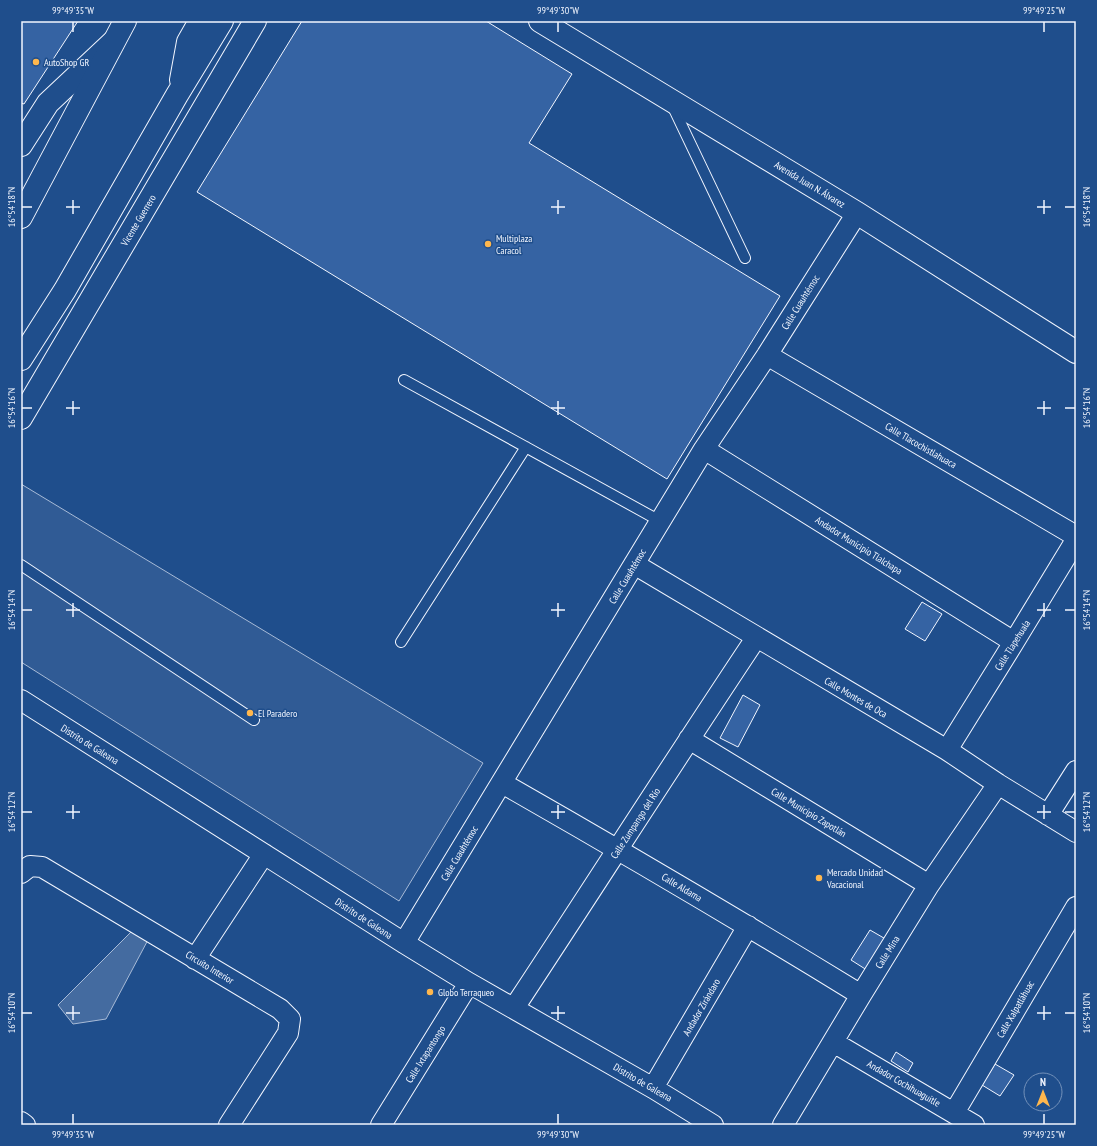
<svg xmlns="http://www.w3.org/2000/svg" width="1097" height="1146" font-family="'PT Sans Narrow',sans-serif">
  <rect width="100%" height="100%" fill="#1f4e8c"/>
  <path fill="#305b95" stroke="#a8bbd7" d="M21,484l462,279 -84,138 -378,-239z"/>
  <path fill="#446ba0" stroke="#a8bbd7" d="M137,926l12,12 -43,81 -33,5 -15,-19z"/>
  <path fill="#3563a3" stroke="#f2f6ff" d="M21,21h57l-54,83 -3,-1z
    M302,21h184l86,53 -43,69 251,153 -113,183 -470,-287z
    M922,602l20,12 -17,27 -20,-12z
    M743,695l17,10 -22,42 -18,-9z
    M870,930l19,11 -19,31 -19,-12z
    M896,1052l17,11 -5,9 -17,-11z
    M995,1064l19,11 -14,21 -18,-11z"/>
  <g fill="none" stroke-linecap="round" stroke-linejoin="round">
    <defs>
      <path id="service" d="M672,105l73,153
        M404,380l256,141
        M21,565l233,155
        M401,642l125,-195"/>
      <path id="minor" d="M767,355l309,181
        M704,449l310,193
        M634,564l313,186 51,34 78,48
        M21,700l383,243 65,40 184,105 60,37
        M689,739l240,146
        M947,750l67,-108 62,-102
        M502,783c121,69 240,139 359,212
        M1048,815l28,-44
        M21,873l9,-7 12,1 238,142 10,10 -2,14 -59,92
        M404,943l300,-494 63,-94 90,-142
        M195,959l69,-105
        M514,1008c81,-123 160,-247 242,-370
        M833,1042l141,83
        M653,1088l95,-162
        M954,1113l122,-206
        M21,1122l4,3
        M381,1125l88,-142
        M783,1125l78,-130 68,-110 69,-101"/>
      <path id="secondary" d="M540,21l317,192 219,139
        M21,145l27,-42 65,-61
        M21,418l234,-397"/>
      <path id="primary" d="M181,80l7,-38 12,-21
        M21,217l104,-196
        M21,359l44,-69 112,-195 45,-74"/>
    </defs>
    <use href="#service" stroke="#f2f6ff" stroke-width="12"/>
    <use href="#minor" stroke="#f2f6ff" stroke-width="22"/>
    <use href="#secondary" stroke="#f2f6ff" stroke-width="24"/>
    <use href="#primary" stroke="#f2f6ff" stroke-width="24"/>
    <use href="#service" stroke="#1f4e8c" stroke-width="10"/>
    <use href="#minor" stroke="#1f4e8c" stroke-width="20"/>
    <use href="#secondary" stroke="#1f4e8c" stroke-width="22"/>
    <use href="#primary" stroke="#1f4e8c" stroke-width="22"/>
  </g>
  <path fill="none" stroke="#f2f6ff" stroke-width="1.5" d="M73,22v10M558,22v10M1044,22v10M73,200v14M558,200v14M1044,200v14M22,207h10M66,207h14M551,207h14M1037,207h14M1065,207h10M73,401v14M558,401v14M1044,401v14M22,408h10M66,408h14M551,408h14M1037,408h14M1065,408h10M73,603v14M558,603v14M1044,603v14M22,610h10M66,610h14M551,610h14M1037,610h14M1065,610h10M73,805v14M558,805v14M1044,805v14M22,812h10M66,812h14M551,812h14M1037,812h14M1065,812h10M73,1006v14M558,1006v14M1044,1006v14M22,1013h10M66,1013h14M551,1013h14M1037,1013h14M1065,1013h10M73,1114v10M558,1114v10M1044,1114v10"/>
  <g fill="#ffb74d" stroke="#1f4e8c" stroke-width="1.5">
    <circle cx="36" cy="62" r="4"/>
    <circle cx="488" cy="244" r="4"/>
    <circle cx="250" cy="713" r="4"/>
    <circle cx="819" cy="878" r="4"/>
    <circle cx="430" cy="992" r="4"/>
  </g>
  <g text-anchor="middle" stroke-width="3" stroke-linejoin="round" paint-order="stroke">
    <g font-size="10" fill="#f2f6ff" stroke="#1f4e8c" text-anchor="start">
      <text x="44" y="66">AutoShop GR</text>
      <text x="496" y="242">Multiplaza<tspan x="496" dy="12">Caracol</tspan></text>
      <text x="258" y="717">El Paradero</text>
      <text x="827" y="876">Mercado Unidad<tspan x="827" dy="12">Vacacional</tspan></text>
      <text x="438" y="996">Globo Terraqueo</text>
    </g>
    <g font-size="10" fill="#f2f6ff" stroke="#1f4e8c">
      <text transform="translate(810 184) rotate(31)" y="4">Avenida Juan N. Álvarez</text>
      <text transform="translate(138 220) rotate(-59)" y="4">Vicente Guerrero</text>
      <text transform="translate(800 302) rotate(-58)" y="4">Calle Cuauhtémoc</text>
      <text transform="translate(921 445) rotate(30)" y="4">Calle Tlacochistlahuaca</text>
      <text transform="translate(859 545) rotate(32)" y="4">Andador Municipio Tlalchapa</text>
      <text transform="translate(627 576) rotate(-59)" y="4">Calle Cuauhtémoc</text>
      <text transform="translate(1012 645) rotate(-58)" y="4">Calle Tlapehuala</text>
      <text transform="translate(856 697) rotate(30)" y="4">Calle Montes de Oca</text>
      <text transform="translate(90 744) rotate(32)" y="4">Distrito de Galeana</text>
      <text transform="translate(809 812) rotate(31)" y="4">Calle Municipio Zapotlán</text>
      <text transform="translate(635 823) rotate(-57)" y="4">Calle Zumpango del Río</text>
      <text transform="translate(459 853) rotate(-59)" y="4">Calle Cuauhtémoc</text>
      <text transform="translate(682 887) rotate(31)" y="4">Calle Aldama</text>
      <text transform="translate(364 918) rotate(33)" y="4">Distrito de Galeana</text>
      <text transform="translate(887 952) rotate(-58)" y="4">Calle Mina</text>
      <text transform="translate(210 967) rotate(31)" y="4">Circuito Interior</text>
      <text transform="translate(701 1007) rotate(-60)" y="4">Andador Zirándaro</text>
      <text transform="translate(1015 1009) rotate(-60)" y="4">Calle Xalpatláhuac</text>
      <text transform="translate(425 1054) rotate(-58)" y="4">Calle Ixtapantongo</text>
      <text transform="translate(643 1082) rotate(30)" y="4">Distrito de Galeana</text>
      <text transform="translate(904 1083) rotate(30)" y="4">Andador Cochihuaguitle</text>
    </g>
  </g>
  <rect width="1097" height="1146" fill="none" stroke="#1f4e8c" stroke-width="44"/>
  <g transform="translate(1043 1092)"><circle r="19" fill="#1f4e8c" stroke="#7391ba"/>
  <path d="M0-3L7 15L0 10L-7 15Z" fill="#ffb74d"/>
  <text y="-6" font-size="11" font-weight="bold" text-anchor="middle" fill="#f2f6ff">N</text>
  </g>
  <rect x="22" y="22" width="1053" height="1102" fill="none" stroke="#f2f6ff" stroke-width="1.5"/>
  <g font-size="10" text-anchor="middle" fill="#f2f6ff">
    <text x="73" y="14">99°49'35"W</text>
    <text x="558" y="14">99°49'30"W</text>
    <text x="1044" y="14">99°49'25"W</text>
    <text transform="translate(11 207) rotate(-90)" y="4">16°54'18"N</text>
    <text transform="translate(1086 207) rotate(-90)" y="4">16°54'18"N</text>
    <text transform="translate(11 408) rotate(-90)" y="4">16°54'16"N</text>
    <text transform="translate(1086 408) rotate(-90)" y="4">16°54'16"N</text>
    <text transform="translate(11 610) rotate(-90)" y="4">16°54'14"N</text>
    <text transform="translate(1086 610) rotate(-90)" y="4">16°54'14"N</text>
    <text transform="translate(11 812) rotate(-90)" y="4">16°54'12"N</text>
    <text transform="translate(1086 812) rotate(-90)" y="4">16°54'12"N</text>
    <text transform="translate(11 1013) rotate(-90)" y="4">16°54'10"N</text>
    <text transform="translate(1086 1013) rotate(-90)" y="4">16°54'10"N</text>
    <text x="73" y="1138">99°49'35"W</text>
    <text x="558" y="1138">99°49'30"W</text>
    <text x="1044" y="1138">99°49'25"W</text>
  </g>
</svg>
